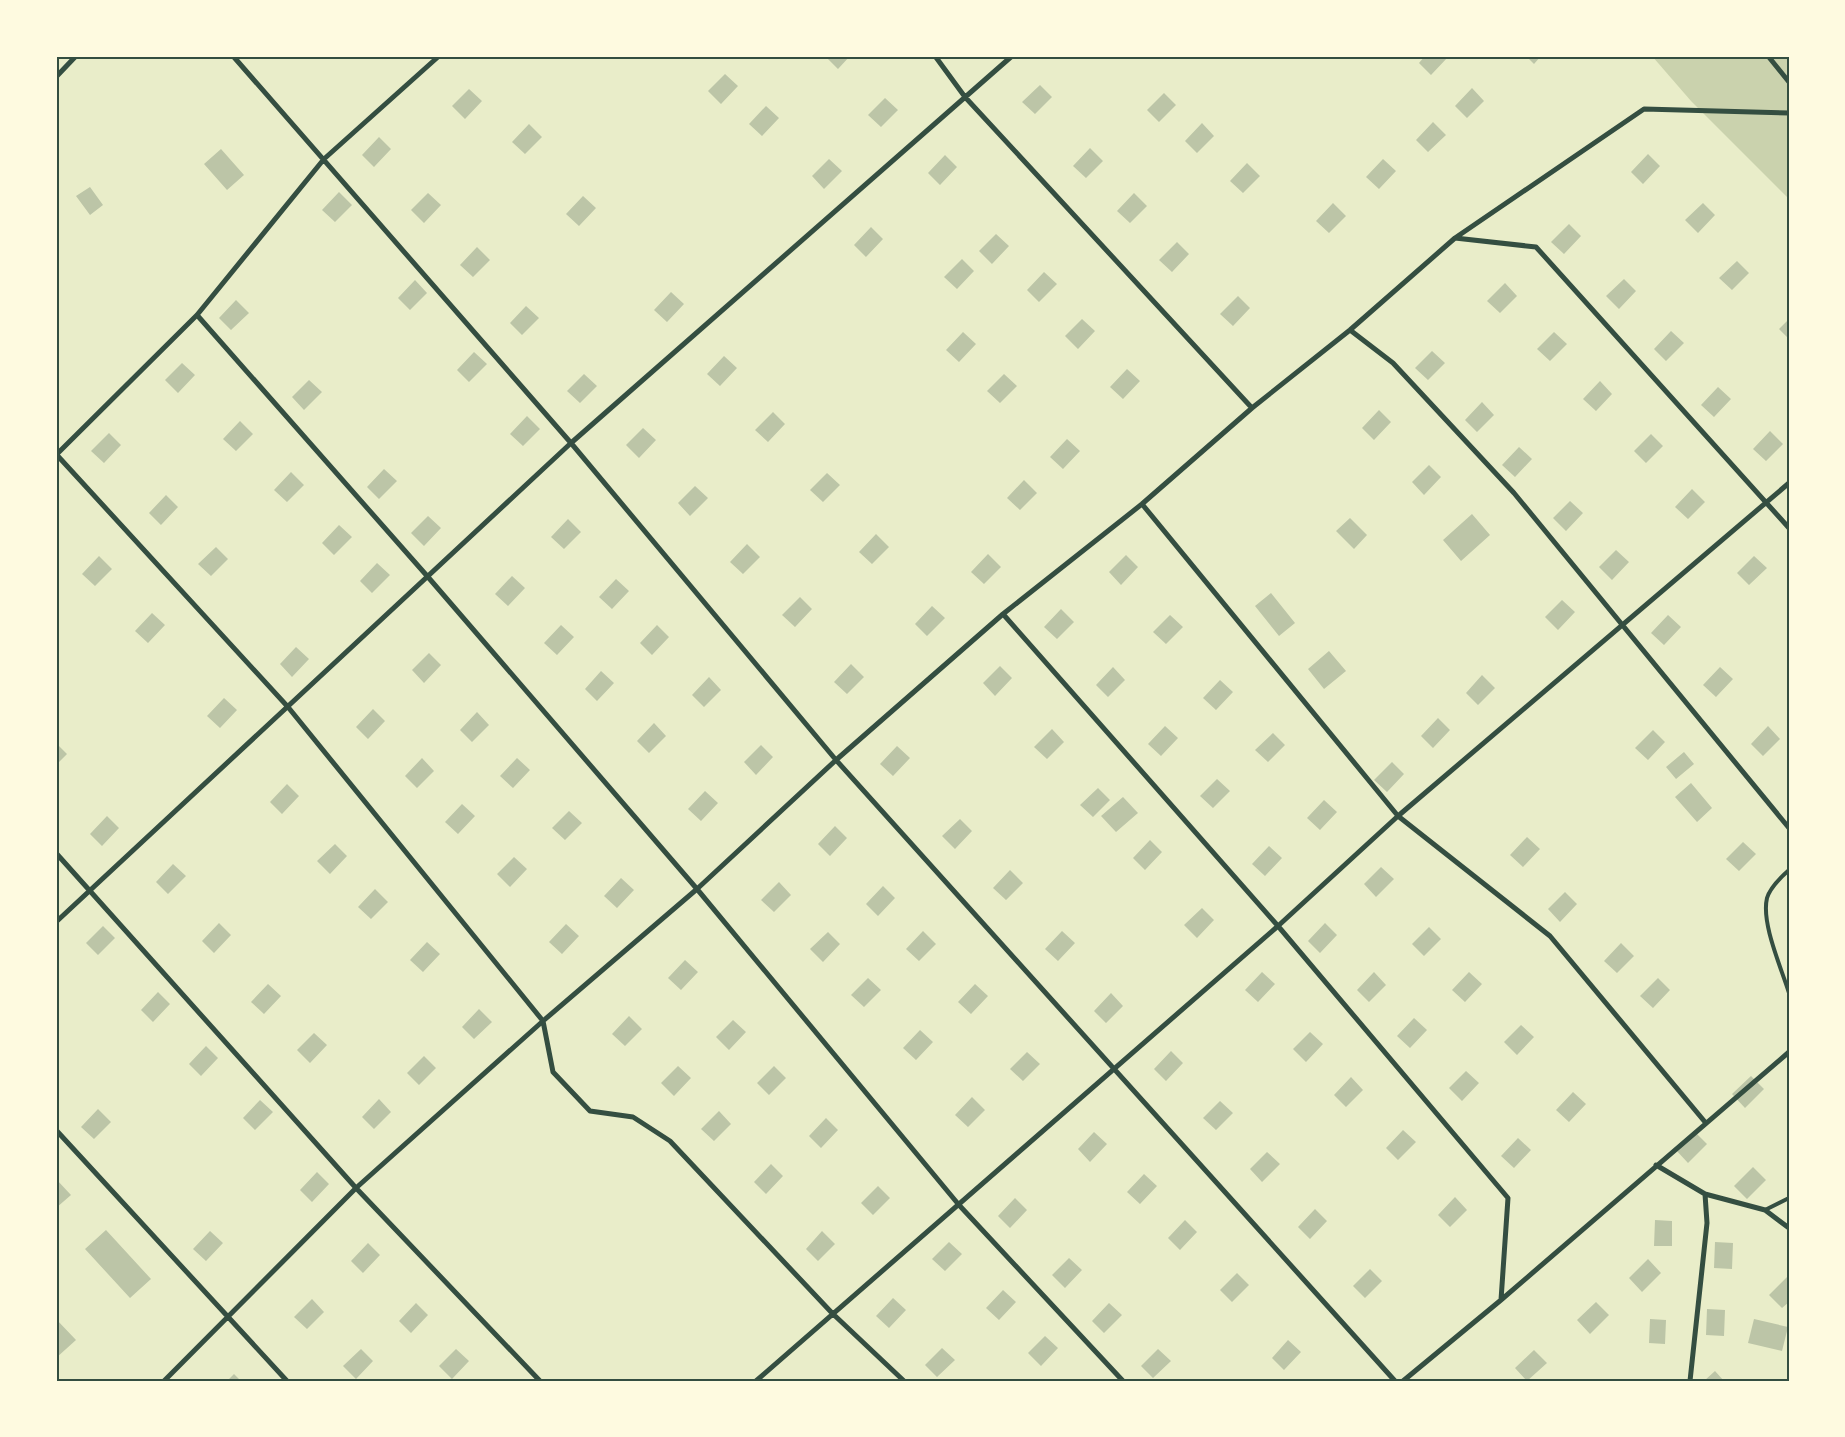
<svg xmlns="http://www.w3.org/2000/svg" width="1845" height="1437" font-family="'Exo 2',sans-serif">
  <rect width="100%" height="100%" fill="#e9edc9"/>
  <path fill="#cad2ad" d="M1652,56h137v143l-98,-98z"/>
  <path fill="#bcc5a7" d="M825,56h25l-12,13z
    M1425,56h22l1,1 -17,18 -12,-12z
    M1526,56h15l-7,8z
    M725,74l13,12 -17,18 -13,-13z
    M1040,85l12,12 -17,17 -13,-12z
    M1472,88l12,13 -17,17 -12,-12z
    M469,89l13,12 -17,18 -13,-13z
    M1164,93l12,12 -17,17 -12,-12z
    M885,98l13,12 -17,17 -13,-12z
    M766,106l13,12 -17,18 -13,-12z
    M1433,122l13,13 -18,17 -12,-12z
    M1202,123l12,13 -17,17 -12,-12z
    M529,124l13,13 -17,17 -13,-12z
    M379,137l12,12 -17,18 -12,-12z
    M1090,148l13,13 -17,17 -13,-12z
    M221,149l23,26 -17,15 -23,-26z
    M1648,154l12,12 -17,18 -12,-12z
    M945,155l12,12 -17,18 -12,-12z
    M829,159l13,12 -18,18 -12,-13z
    M1383,159l13,12 -17,18 -13,-12z
    M1247,163l13,13 -17,17 -13,-12z
    M90,187l13,18 -13,10 -14,-19z
    M339,192l13,13 -17,17 -13,-12z
    M428,193l13,12 -17,18 -13,-13z
    M1134,193l13,13 -17,17 -13,-12z
    M583,196l13,12 -17,18 -13,-12z
    M1333,203l13,13 -17,17 -13,-12z
    M1703,203l12,12 -17,18 -13,-13z
    M1569,224l12,12 -17,18 -13,-12z
    M871,227l12,12 -17,18 -12,-12z
    M996,234l13,12 -17,18 -13,-13z
    M1177,242l12,12 -17,18 -13,-12z
    M477,247l13,13 -17,17 -13,-12z
    M962,259l12,12 -17,18 -13,-12z
    M1737,261l12,12 -17,17 -13,-12z
    M1044,272l13,12 -18,18 -12,-12z
    M1624,279l12,12 -17,18 -13,-13z
    M415,280l12,13 -17,17 -12,-12z
    M1505,283l12,13 -17,17 -13,-12z
    M671,292l13,12 -17,18 -13,-12z
    M1238,296l12,12 -17,18 -13,-12z
    M236,300l13,13 -18,17 -12,-12z
    M526,306l13,12 -17,17 -12,-12z
    M1082,319l13,12 -17,18 -13,-13z
    M1789,319v20l-10,-10z
    M1671,331l13,12 -18,18 -12,-12z
    M963,332l13,12 -17,18 -13,-12z
    M1554,332l13,12 -17,17 -13,-12z
    M1432,351l13,12 -17,17 -13,-12z
    M474,352l13,12 -18,18 -12,-12z
    M724,356l13,12 -17,18 -13,-12z
    M182,363l13,12 -17,18 -13,-13z
    M1127,369l13,12 -17,18 -13,-12z
    M584,374l13,12 -17,17 -13,-12z
    M1004,374l13,12 -17,17 -13,-12z
    M309,380l13,12 -18,18 -12,-13z
    M1600,381l12,13 -16,17 -13,-12z
    M1718,387l13,12 -17,18 -13,-12z
    M1482,402l12,13 -17,17 -12,-12z
    M1379,410l12,12 -17,18 -12,-12z
    M773,412l12,12 -17,18 -13,-12z
    M527,416l13,13 -17,17 -13,-12z
    M240,421l13,13 -17,17 -13,-12z
    M643,428l13,12 -17,18 -13,-13z
    M1770,431l13,13 -17,17 -13,-12z
    M109,433l12,12 -17,18 -13,-12z
    M1651,434l12,12 -17,17 -12,-12z
    M1067,439l13,12 -17,18 -13,-12z
    M1519,447l13,12 -17,18 -13,-12z
    M1429,465l12,12 -17,18 -12,-13z
    M384,469l13,12 -18,18 -12,-12z
    M291,472l13,13 -17,17 -13,-12z
    M827,473l13,12 -17,17 -13,-12z
    M1024,480l13,13 -17,17 -13,-12z
    M695,486l13,12 -18,18 -12,-13z
    M1692,489l13,13 -17,17 -13,-12z
    M166,495l12,12 -17,18 -12,-12z
    M1570,501l13,12 -17,18 -13,-13z
    M1472,514l18,21 -29,26 -18,-21z
    M428,516l13,12 -17,18 -13,-13z
    M1350,518l17,17 -13,14 -18,-18z
    M568,519l13,13 -17,17 -13,-12z
    M339,525l13,12 -18,18 -12,-12z
    M876,534l13,13 -17,17 -13,-12z
    M747,544l13,13 -17,17 -13,-12z
    M216,547l12,12 -17,17 -13,-12z
    M1616,550l13,12 -17,18 -13,-13z
    M988,554l13,13 -17,17 -13,-12z
    M1126,555l12,12 -17,18 -12,-13z
    M99,556l13,13 -17,17 -13,-12z
    M1754,556l13,12 -18,17 -12,-12z
    M377,563l13,12 -18,18 -12,-12z
    M512,576l13,12 -17,18 -13,-12z
    M616,579l13,12 -17,18 -13,-12z
    M1271,593l24,30 -16,13 -24,-30z
    M800,597l12,12 -17,18 -13,-12z
    M1562,600l13,12 -17,18 -13,-13z
    M932,606l13,12 -18,18 -12,-12z
    M1061,609l13,13 -17,17 -13,-12z
    M152,613l13,12 -17,18 -13,-12z
    M1170,615l13,12 -17,17 -13,-12z
    M1668,615l13,12 -17,18 -13,-12z
    M561,625l13,12 -17,18 -13,-12z
    M657,625l12,12 -17,18 -12,-12z
    M296,647l13,12 -17,18 -12,-13z
    M1329,651l17,20 -22,18 -16,-20z
    M429,653l12,12 -17,18 -12,-13z
    M851,664l13,13 -17,17 -13,-12z
    M1000,666l12,12 -17,18 -12,-13z
    M1113,667l12,13 -17,17 -12,-12z
    M1720,667l13,12 -17,18 -13,-12z
    M601,671l13,12 -17,18 -12,-12z
    M1482,675l13,13 -17,17 -12,-12z
    M709,677l12,13 -17,17 -12,-12z
    M1220,680l13,12 -17,18 -13,-12z
    M224,698l13,12 -17,18 -13,-12z
    M373,709l12,12 -17,18 -12,-12z
    M477,712l12,13 -17,17 -12,-12z
    M1438,718l12,12 -17,18 -12,-12z
    M654,723l12,13 -17,17 -12,-12z
    M1165,726l13,12 -17,18 -13,-12z
    M1768,726l12,13 -17,17 -12,-12z
    M1052,729l12,13 -17,17 -13,-12z
    M1653,730l12,12 -17,18 -13,-12z
    M1273,733l12,12 -17,17 -13,-12z
    M56,743l11,11 -11,11z
    M761,745l12,12 -17,18 -12,-13z
    M897,746l13,12 -17,18 -13,-12z
    M1684,752l10,12 -18,15 -10,-12z
    M422,758l12,13 -17,17 -12,-12z
    M517,758l13,12 -17,18 -13,-12z
    M1392,762l12,12 -17,18 -13,-12z
    M1217,779l13,12 -17,17 -13,-12z
    M1691,783l21,25 -15,14 -22,-25z
    M287,784l12,12 -17,18 -12,-12z
    M1098,788l12,12 -17,17 -13,-12z
    M705,791l13,12 -17,18 -13,-12z
    M1123,797l15,16 -22,19 -15,-16z
    M1324,800l13,12 -17,18 -13,-12z
    M462,804l13,12 -17,18 -13,-12z
    M569,811l13,12 -17,17 -13,-12z
    M107,816l12,12 -17,18 -12,-12z
    M960,819l12,12 -17,18 -13,-13z
    M835,826l12,12 -17,18 -12,-12z
    M1527,837l13,12 -17,18 -13,-12z
    M1150,840l12,12 -17,18 -12,-12z
    M1743,842l13,12 -17,17 -13,-12z
    M335,844l12,12 -17,18 -13,-13z
    M1269,846l13,12 -17,18 -13,-12z
    M514,857l13,12 -17,18 -13,-13z
    M173,864l13,12 -18,18 -12,-12z
    M1381,867l13,12 -18,18 -12,-13z
    M1010,870l13,13 -17,17 -13,-12z
    M621,878l13,12 -17,18 -13,-12z
    M779,882l12,13 -17,17 -13,-12z
    M883,886l12,12 -17,18 -12,-12z
    M375,889l13,13 -17,17 -13,-12z
    M1565,892l12,12 -17,18 -12,-13z
    M1202,908l12,12 -17,18 -13,-13z
    M219,923l12,12 -17,18 -12,-12z
    M1325,923l12,12 -17,18 -12,-12z
    M566,924l13,12 -17,18 -13,-12z
    M103,926l12,12 -17,17 -12,-12z
    M1429,927l12,12 -17,17 -12,-12z
    M923,931l13,13 -17,17 -13,-12z
    M1062,931l13,12 -17,18 -13,-12z
    M828,932l12,12 -17,18 -13,-13z
    M427,942l13,12 -17,18 -13,-12z
    M1621,943l13,13 -17,17 -13,-12z
    M685,960l13,12 -17,18 -13,-12z
    M1262,972l13,12 -17,18 -13,-12z
    M1374,972l12,13 -17,17 -12,-12z
    M1469,972l13,12 -17,18 -13,-12z
    M868,978l13,12 -17,17 -13,-12z
    M1658,978l12,12 -17,18 -13,-12z
    M268,984l13,12 -17,18 -13,-12z
    M975,984l13,12 -17,18 -13,-12z
    M158,992l12,12 -17,18 -12,-12z
    M1111,993l12,13 -17,17 -12,-12z
    M479,1009l13,13 -18,17 -12,-12z
    M629,1016l13,13 -17,17 -13,-12z
    M1414,1018l13,12 -17,18 -13,-12z
    M733,1020l13,12 -17,18 -13,-13z
    M1521,1025l13,12 -17,18 -13,-13z
    M920,1030l13,12 -17,18 -13,-12z
    M1310,1032l13,12 -17,18 -13,-13z
    M314,1033l13,12 -17,18 -13,-13z
    M206,1046l12,12 -17,18 -12,-12z
    M1171,1051l12,12 -17,18 -12,-12z
    M1027,1052l13,12 -17,17 -13,-12z
    M424,1056l12,12 -17,17 -12,-12z
    M678,1066l13,12 -17,18 -13,-13z
    M774,1066l12,12 -17,17 -12,-12z
    M1466,1071l13,12 -17,18 -13,-13z
    M1751,1076l13,13 -19,19 -13,-14z
    M1351,1077l12,13 -17,17 -12,-12z
    M1573,1092l13,12 -17,18 -13,-12z
    M972,1097l13,13 -17,17 -13,-12z
    M379,1099l12,13 -17,17 -12,-12z
    M260,1100l13,12 -18,18 -12,-12z
    M1220,1101l13,12 -17,17 -13,-12z
    M98,1109l13,13 -17,17 -13,-12z
    M719,1111l12,13 -17,17 -13,-12z
    M826,1118l12,12 -17,18 -12,-12z
    M1403,1130l13,12 -18,18 -12,-12z
    M1694,1131l13,13 -19,19 -13,-14z
    M1094,1132l13,12 -17,18 -12,-13z
    M1518,1138l13,12 -17,18 -13,-12z
    M1267,1152l13,12 -18,18 -12,-13z
    M771,1164l12,12 -17,18 -12,-12z
    M1753,1167l13,13 -19,19 -13,-13z
    M317,1172l12,12 -17,18 -12,-12z
    M1144,1174l13,12 -17,18 -13,-12z
    M56,1179l15,16 -15,13z
    M878,1186l12,12 -17,17 -12,-12z
    M1455,1197l12,13 -17,17 -12,-12z
    M1015,1198l12,12 -17,18 -12,-12z
    M1315,1209l12,12 -17,18 -12,-12z
    M1185,1220l12,12 -17,18 -12,-12z
    M1655,1220l17,1v25h-18z
    M106,1230l45,49 -21,19 -45,-49z
    M210,1231l13,12 -17,18 -13,-12z
    M822,1231l13,13 -17,17 -12,-12z
    M949,1242l13,12 -17,17 -13,-12z
    M1715,1242l18,1 -1,26 -18,-1z
    M368,1243l12,12 -17,18 -12,-12z
    M1069,1258l13,12 -17,18 -13,-13z
    M1648,1259l13,14 -19,19 -13,-14z
    M1370,1269l12,12 -17,17 -12,-12z
    M1237,1273l12,12 -17,17 -12,-12z
    M1789,1275v27l-7,6 -13,-13z
    M1003,1290l13,12 -17,18 -13,-12z
    M893,1298l13,12 -17,18 -13,-12z
    M312,1299l12,13 -17,17 -13,-12z
    M1596,1302l13,13 -19,19 -13,-14z
    M416,1303l12,12 -17,18 -12,-12z
    M1109,1303l13,12 -18,18 -12,-12z
    M1707,1309l18,1 -1,26 -18,-1z
    M56,1319l20,21 -20,18z
    M1650,1319l16,1 -1,24 -16,-1z
    M1754,1319l34,8 -6,24 -34,-8z
    M1045,1336l13,12 -17,18 -13,-13z
    M1288,1340l13,12 -17,18 -12,-12z
    M942,1348l13,12 -18,17 -12,-12z
    M361,1349l12,12 -17,18 -13,-13z
    M456,1349l13,12 -17,18 -13,-13z
    M1158,1349l13,12 -18,17 -12,-12z
    M1534,1350l13,13 -20,18 -12,-13z
    M1715,1371l9,10h-20z
    M234,1374l7,7h-14z"/>
  <g fill="none" stroke-linecap="round" stroke-linejoin="round">
    <path stroke="#344e41" stroke-width="4" d="M1789,870c-8,7 -19,18 -22,28 -6,25 14,69 22,95
      M1765,1210l24,-12"/>
    <path stroke="#344e41" stroke-width="5" d="M233,56l338,387 265,317 559,621
      M935,56l30,41 287,311
      M1768,56l21,26
      M56,77l20,-21
      M1455,238l81,9 253,281
      M197,315l231,262 269,312 262,316 164,176
      M1350,330l43,33 121,130 275,335
      M56,454l232,253 255,314 10,51 37,39 43,6 37,24 162,172 72,68
      M56,455l141,-140 127,-156 115,-103
      M1142,504l256,312 152,120 155,186
      M1003,614l275,312 230,272 -7,102
      M56,853l300,335 184,193
      M56,922l515,-479 441,-387
      M56,1130l231,251
      M1656,1165l49,29 60,16 24,18
      M164,1381l192,-193 187,-167 154,-132 139,-129 167,-146 139,-110 110,-96 98,-78 105,-92 189,-129 145,4
      M756,1381l522,-455 120,-110 391,-333
      M1403,1381l98,-81 288,-248
      M1690,1381l17,-158 -2,-29"/>
  </g>
  <rect width="1845" height="1437" fill="none" stroke="#fefae0" stroke-width="115"/>
  <rect x="58" y="58" width="1730" height="1322" fill="none" stroke="#344e41" stroke-width="2"/>
</svg>
